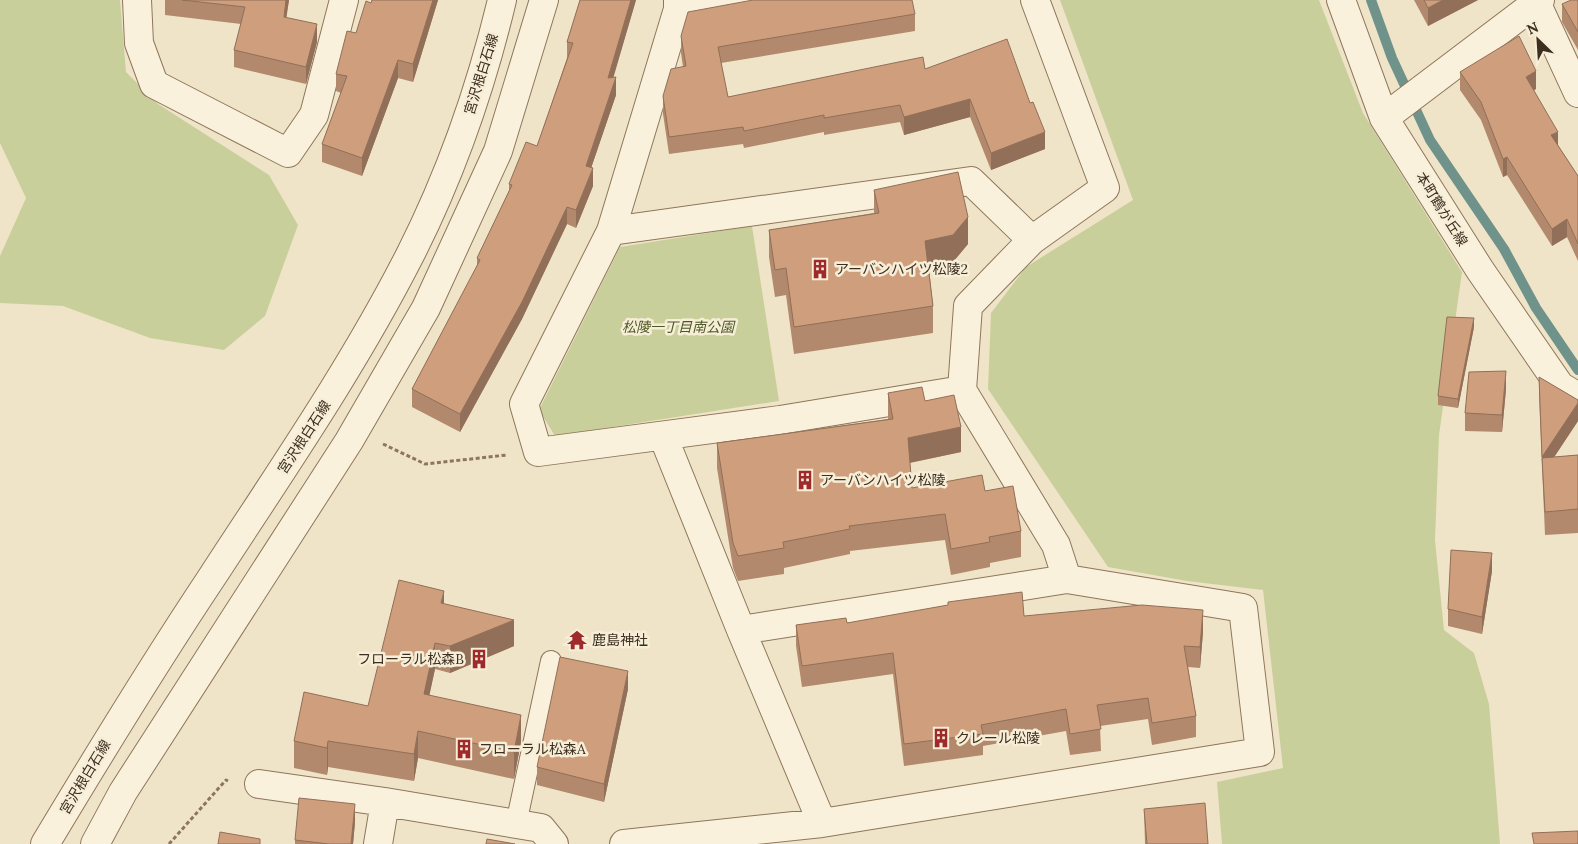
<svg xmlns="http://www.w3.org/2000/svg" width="1578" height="844" font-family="Lora,'Noto Sans JP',serif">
  <rect width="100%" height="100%" fill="#f0e4c8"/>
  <path fill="#c9cf9b" d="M0,0h120l6,72 32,32 111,71 29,50 -33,91 -41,34 -74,-12 -87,-32 -63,-3v-47l26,-58 -26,-55z
    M1060,0h259l44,113 99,159 -23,163 -4,105 9,90 30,23 15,51 11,140h-278l-5,-62 66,-14 -20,-178 -76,-9 -79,-14 -120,-178 3,-76 35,-46 107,-67z
    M752,226l27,175 -224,35 -16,-26 81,-163z"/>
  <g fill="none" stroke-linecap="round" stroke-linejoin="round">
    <path stroke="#6f938a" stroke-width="10" d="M1371,0l21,58 38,82 74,109 32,59 42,62"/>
    <defs>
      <path id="service" d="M516,824l35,-163"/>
      <path id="minor" d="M137,0l2,43 15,41 134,69 26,-38 30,-115
        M678,0v9l-67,222 -87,173 14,48 242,-32 182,-30
        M1035,0l70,188 -73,52 -64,66 -6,84 94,155 11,34
        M1341,0l43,118 96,152 80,116 18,11
        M1535,0l43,93
        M678,9l61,-9
        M1384,118l156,-118
        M611,231l360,-50 61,59
        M741,630l81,193
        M259,784l126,18 156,26 13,16
        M378,844l7,-42
        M624,844l198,-21 438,-71 -17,-144 -176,-29 -326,51 -78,-194"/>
      <path id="tertiary" d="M45,844c54,-90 109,-180 167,-267 69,-106 141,-210 198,-322 41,-81 71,-167 92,-255
        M95,844l28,-52 226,-351 77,-133 72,-157 46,-151"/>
    </defs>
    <use href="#service" stroke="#8d765c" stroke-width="22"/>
    <use href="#minor" stroke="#8d765c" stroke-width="30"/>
    <use href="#tertiary" stroke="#8d765c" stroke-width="30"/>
    <path stroke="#8d765c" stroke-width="3" stroke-dasharray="4 2.5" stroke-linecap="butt" d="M383,444l42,20 82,-9
      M169,844l57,-64 2,1"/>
    <use href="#service" stroke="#faf1dc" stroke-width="20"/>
    <use href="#minor" stroke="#faf1dc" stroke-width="28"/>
    <use href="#tertiary" stroke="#faf1dc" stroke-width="28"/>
  </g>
  <path fill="#b2896c" d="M165,0h124l-3,17 31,25 -11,42 -72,-17v-17l7,-26 -76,-9z
    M372,0h66l-25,82 -15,-4 -36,98 -40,-14v-18l19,-51 -5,-2v-17z
    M580,0h56l-23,77 3,18 -25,73 2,18 -17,42 -9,-4 -45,95 -62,113 -48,-25v-18l65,-123v-8l32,-67v-7l28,-38 30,-88v-16z
    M1414,0h64l-50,26z
    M1578,0v50l-16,-28v-18z
    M915,14v17l-194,32 7,34 197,-28 120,80 -54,21 -21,-53 -66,18 -4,-13 -76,13v-3l-80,16 -1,-4 -74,10 -6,-40v-18l20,-29 -2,-14v-17z
    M1460,72l76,17 -2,1 24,55 20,31v85l-11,-24 -15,9 -45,-71 -4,2 -22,-57 -21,-30z
    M874,190l94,54 -15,18 -24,6 4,38v27l-139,21 -8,-59 -11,2 -6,-40v-27l105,-17z
    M1474,327l-16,81 -20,-3v-9z
    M1539,377l39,23v21l-24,36 24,-2v78l-33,2 -6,-140z
    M1506,389l-4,43 -37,-1v-18z
    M888,393l37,8 36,51 -51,11 2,25 73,3 36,40v26l-31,6v4l-39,8 -6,-35 -95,11v3l-66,14v6l-46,7 -5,-13 -16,-100v-25l171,-24z
    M1492,571l-10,63 -34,-8v-17z
    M444,604l70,42 -64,27 -15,-4 -6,26 92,47 -7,37 -96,-21 -4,23 -86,-14 -1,8 -33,-7v-27l74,-35z
    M1024,616l179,16 -3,36 -12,-1 8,49v21l-44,8 -4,-26 -48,7 1,25 -31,4 -4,-24 -83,15v9l-79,11 -11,-92 -91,13 -6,-41v-21z
    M628,689l-24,113 -67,-17v-18z
    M1144,809l64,35h-63z
    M355,822l-2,22h-58v-4z"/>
  <path fill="#916f58" d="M286,0h3l-5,34v-17z
    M433,0h5l-25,82v-18z
    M631,0h5l-28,96v-18z
    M1443,0h35l-50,26v-18z
    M317,24v18l-11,42v-17z
    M398,60v18l-36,98v-18z
    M1536,71v18l-10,6v-18z
    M616,77v18l-30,88v-17z
    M970,99v18l-66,18v-18z
    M1045,132v17l-54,21v-17z
    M1558,132v18l-7,-15z
    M1507,157v18l-4,2v-18z
    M593,168v18l-17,42v-18z
    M567,207v17l-45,95 -62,113v-18z
    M968,217v27l-15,18 -28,7v-28z
    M1567,219v18l-15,9v-17z
    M1474,318v9l-16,81v-9z
    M1506,371v18l-4,43v-17z
    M1578,403v18l-35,53 -1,-16v17v-18z
    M961,427v25l-53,11v-25z
    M1492,553v18l-10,63v-17z
    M444,591v26l-3,-14z
    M1203,610v22l-3,36v-21z
    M514,620v26l-64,27v-27z
    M435,643v26l-11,52v-27z
    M628,671v18l-24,113v-18z
    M521,715v27l-7,37v-27z
    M418,731v27l-4,23v-27z
    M328,741v26l-1,8v-27z
    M355,804v18l-2,22h-2z"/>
  <path fill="#cf9f7d" stroke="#916f58" d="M182,0h104l-2,17 33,7 -11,43 -72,-17 11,-43z
    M372,0h61l-20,64 -15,-4 -36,98 -40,-14 25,-68 -11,-2 11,-43 9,2 10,-32 5,2z
    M580,0h51l-23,78 8,-1 -30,89 7,2 -17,42 -9,-3 -45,95 -62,112 -48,-25 68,-129 -3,-2 35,-73 -3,-1 17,-42 11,4 36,-103 -6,-1z
    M753,0h159l3,14 -197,33 10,50 195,-40 2,12 82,-30 23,64 3,-1 12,30 -54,21 -21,-54 -66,18 -4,-12 -76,13v-3l-80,16 -1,-4 -74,10 -6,-41 8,-27 15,-3 -5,-30 7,-24z
    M1424,0h19l-15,8z
    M1571,0h7v32l-16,-28z
    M1519,36l17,35 -10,6 32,55 -7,3 27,41v68l-11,-25 -15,10 -45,-72 -4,2 -22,-57 -21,-30z
    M958,172l10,45 -15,18 -28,6 8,65 -139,21 -8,-59 -11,2 -6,-40 110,-17 -5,-23z
    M1447,317l27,1 -16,81 -20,-3z
    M1506,371l-4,44 -37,-2 4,-41z
    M1539,377l39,23v3l-36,54z
    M922,387l3,14 29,-6 7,32 -53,11 4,50 70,-13 3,16 28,-5 8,45 -32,6 1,5 -39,7 -6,-35 -96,12 1,3 -67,13 1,6 -46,8 -5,-13 -16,-100 176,-24 -5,-26z
    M1578,455v54l-33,3 -3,-54z
    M1451,550l41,3 -10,64 -34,-8z
    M399,580l45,11 -3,12 73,17 -64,26 -15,-3 -11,51 97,21 -7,37 -96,-21 -4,23 -86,-13 -1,7 -33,-7 10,-49 64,14z
    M1022,592l2,24 118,-11 61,5 -3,37 -16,-1 12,70 -44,7 -4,-25 -51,7 4,24 -31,5 -4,-25 -85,16 2,9 -79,10 -11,-91 -91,13 -6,-41 50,-7 1,5 101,-18v-3z
    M560,657l68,14 -24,113 -67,-17z
    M299,798l56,6 -4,40h-22l-34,-4z
    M1205,803l3,41h-61l-3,-35z
    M1578,831v13h-44l-2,-11z
    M220,832l40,7v5h-42z
    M487,839l28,5h-29z"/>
  <defs>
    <symbol id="building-bare" viewBox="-9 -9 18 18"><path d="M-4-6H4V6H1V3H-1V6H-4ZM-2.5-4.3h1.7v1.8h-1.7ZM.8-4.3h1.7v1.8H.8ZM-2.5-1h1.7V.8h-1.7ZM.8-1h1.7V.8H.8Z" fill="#9e2a2b" stroke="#f7eed8" stroke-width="2.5" paint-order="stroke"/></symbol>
    <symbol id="temple-bare" viewBox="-9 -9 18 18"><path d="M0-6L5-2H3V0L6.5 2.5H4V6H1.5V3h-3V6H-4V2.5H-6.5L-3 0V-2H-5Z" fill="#9e2a2b" stroke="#f7eed8" stroke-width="2.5" paint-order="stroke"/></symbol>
  </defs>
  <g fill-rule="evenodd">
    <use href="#building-bare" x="806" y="255" width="28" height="28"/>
    <use href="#building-bare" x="791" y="466" width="28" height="28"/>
    <use href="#temple-bare" x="563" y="626" width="28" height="28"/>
    <use href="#building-bare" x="465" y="645" width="28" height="28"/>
    <use href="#building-bare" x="927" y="724" width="28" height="28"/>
    <use href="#building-bare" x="450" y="735" width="28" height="28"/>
  </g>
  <g text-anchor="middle" stroke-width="5" stroke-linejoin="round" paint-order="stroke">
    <g font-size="14" fill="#3d2e20" stroke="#f7eed8">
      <text transform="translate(481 74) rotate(-73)" y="5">宮沢根白石線</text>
      <text transform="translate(1442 209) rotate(58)" y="5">本町鶴が丘線</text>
      <text transform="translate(304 437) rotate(-57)" y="5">宮沢根白石線</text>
      <text transform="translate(85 777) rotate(-59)" y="5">宮沢根白石線</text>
    </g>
    <g font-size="14" fill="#3d2e20" stroke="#f7eed8" text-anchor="start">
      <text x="835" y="274">アーバンハイツ松陵2</text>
      <text x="820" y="485">アーバンハイツ松陵</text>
      <text x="592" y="645">鹿島神社</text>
      <text x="464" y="664" text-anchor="end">フローラル松森B</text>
      <text x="956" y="743">クレール松陵</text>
      <text x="479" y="754">フローラル松森A</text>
    </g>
    <g font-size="14" font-style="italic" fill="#4d5a26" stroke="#f7eed8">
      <text x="678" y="332">松陵一丁目南公園</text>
    </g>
  </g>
  <g transform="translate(1538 40) rotate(335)" stroke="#f7eed8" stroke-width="4" paint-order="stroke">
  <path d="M0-4L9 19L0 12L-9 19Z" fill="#3d2e20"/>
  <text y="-8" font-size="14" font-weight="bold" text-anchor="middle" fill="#3d2e20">N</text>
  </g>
</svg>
